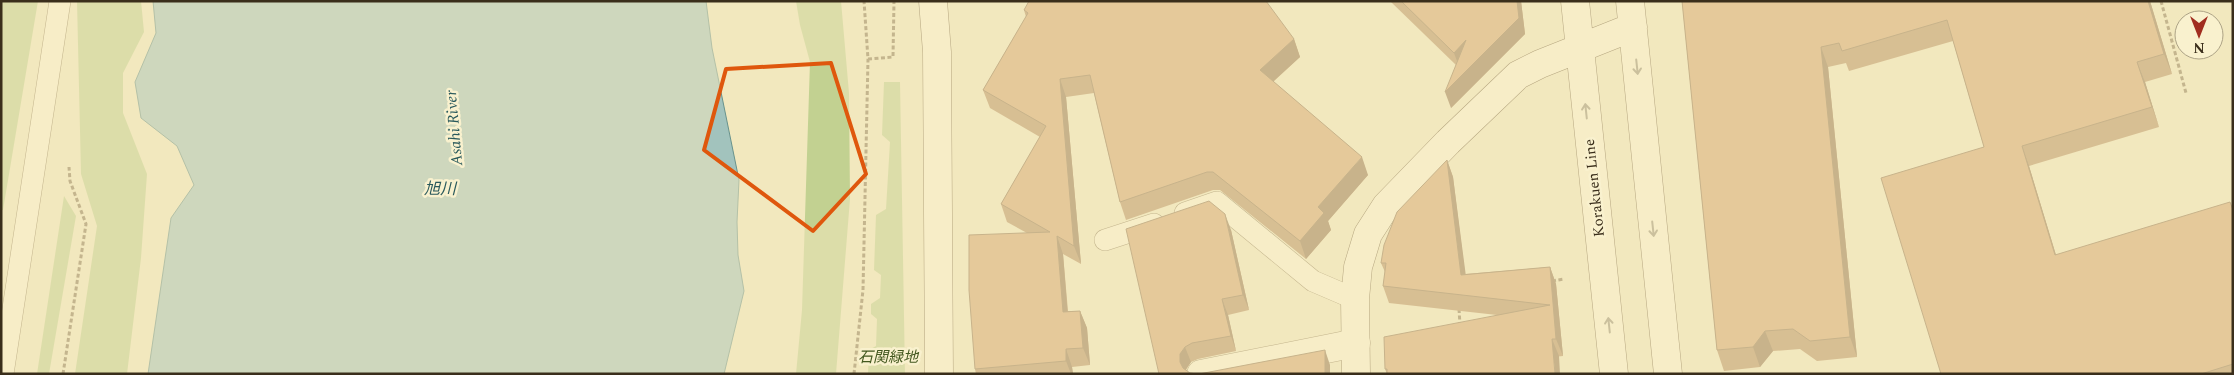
<svg xmlns="http://www.w3.org/2000/svg" width="2234" height="375" font-family="Spectral,'Noto Sans JP',serif">
  <rect width="100%" height="100%" fill="#f2e8be"/>
  <path fill="#c2d191" d="M1,1h37l-35,209h-2z
    M77,1h64l3,31 -21,41v40l24,61 -6,84 -14,116h-52l22,-148 -16,-52z
    M796,1h45l8,92 1,106 -14,175h-40l6,-64 8,-248 -10,-37z
    M884,82h16l5,292h-37l1,-24 7,-4 1,-27 -6,-5v-10l9,-6 1,-23 -7,-5 2,-55 10,-6 4,-67 -8,-7z
    M64,196l12,20 -27,158h-12z"/>
  <path fill="#a2c3bd" stroke="#68928c" d="M153,1h553l6,47 27,132 -2,42 1,33 6,36 -20,83h-576l23,-156 23,-33 -17,-39 -36,-28 -6,-36 21,-49z"/>
  <g fill="none" stroke-linecap="round" stroke-linejoin="round">
    <defs>
      <path id="lane" d="M1185,213l32,-11 96,79 42,18
        M1105,240l49,-16
        M3,374l57,-373"/>
      <path id="street" d="M1201,374l155,-31"/>
      <path id="secondary" d="M933,1l4,51 2,322
        M1575,1l39,373
        M1630,1l38,373
        M1356,374l-1,-75 3,-32 10,-33 18,-28 62,-64 70,-67 22,-11 93,-37"/>
    </defs>
    <use href="#lane" stroke="#8c7955" stroke-width="22"/>
    <use href="#street" stroke="#8c7955" stroke-width="29"/>
    <use href="#secondary" stroke="#6e5938" stroke-width="29"/>
    <path stroke="#8c7955" stroke-width="3" stroke-dasharray="4 2.5" stroke-linecap="butt" d="M2161,1l25,92
      M868,59l25,-2 1,-56
      M1552,281l12,-2
      M1459,309l1,16
      M63,374l23,-150 -16,-43 -1,-14
      M854,374l9,-84 5,-231 -4,-58"/>
    <use href="#lane" stroke="#fcf4d2" stroke-width="21"/>
    <use href="#street" stroke="#fcf4d2" stroke-width="28"/>
    <use href="#secondary" stroke="#fcf4d2" stroke-width="28"/>
  </g>
  <path fill="#b68e60" d="M1390,1h131l4,33 -74,74 5,-43z
    M1682,1h468l22,73 -27,8 14,45 -130,39 27,89 177,-46v165h-292l43,-227 -31,-106 -104,30 -3,-8 -18,4 29,290 -40,4 -17,-12 -27,2 -13,16 -36,4 -7,-21z
    M1024,10l270,29 6,18 -27,25 95,93 -40,46 3,9 -25,29 -86,-69h-7l-87,30 -6,-18 -26,-109 -28,4 15,167 -18,-10 5,57h12l7,17 3,37 -18,2 1,7h-97l-1,-5 52,-136 -20,-11 -6,-18 39,-67 -50,-29 -7,-18 43,-73z
    M1447,160l6,17 12,97 85,-7 6,17 7,72 -176,18 -2,-5 112,-54 -108,-12 -6,-17 2,-14 -4,-9z
    M1231,230l18,80 -21,5 8,36 -38,8 -7,3 -5,8 -27,4z"/>
  <path fill="#94744e" d="M1517,1h4l4,33 -74,74 -6,-16z
    M2148,1h2l22,73 -8,-20z
    M1294,39l6,18 -34,31 -6,-18z
    M1466,40l-6,29 -6,-16z
    M1821,47l7,20 29,290 -7,-20z
    M2137,62l8,20 14,45 -7,-20z
    M1060,79l6,18 15,167 -7,-18z
    M2022,146l7,20 33,109 -7,-20z
    M1362,157l6,18 -40,46 3,9 -25,29 -6,-18 18,-34z
    M1447,160l6,17 15,115 -7,-17z
    M1225,214l6,16 18,80 -6,-15z
    M1057,236l6,18 6,76 -6,-18z
    M1550,267l6,17 7,72 -7,-17z
    M1222,299l6,16 8,36 -5,-15z
    M1080,311l7,17 3,37 -7,-17z
    M1765,331l8,20 -13,16 -7,-20z
    M1552,339l7,17 1,18h-5z
    M1185,347l6,15 -5,7v5l-6,-12v-8z
    M1066,349l6,18 1,7h-2l-5,-13z
    M1325,350l5,15v9h-5z"/>
  <path fill="#d4a570" stroke="#94744e" d="M1029,1h237l28,38 -34,31 102,87 -44,50 6,6 -24,28 -87,-69h-6l-87,30 -30,-127 -30,4 14,167 -17,-10 6,76 17,-1 3,37 -17,1v12l-91,8 -6,-79v-55l81,-3 -49,-28 45,-78 -63,-36 45,-77 -4,-3z
    M1401,1h116l2,17 -74,74 21,-52 -12,13z
    M1682,1h466l16,53 -27,8 15,45 -130,39 33,109 175,-53 3,8v154l-32,10h-260l-60,-196 103,-31 -37,-127 -105,31 -3,-8 -18,4 29,290 -40,4 -17,-12 -28,2 -12,16 -36,3z
    M1447,160l14,115 89,-8 6,72h-4l3,35h-168v-5h-2l-1,-32 166,-32 -167,-19 3,-23h-5l3,-18 13,-33z
    M1209,201l16,13 18,81 -21,4 9,37 -39,7 -7,4 -5,7v8l3,6 7,5 7,1h-38l-33,-145z
    M1325,350v24h-126z"/>
  <defs><path id="oneway-shaft" d="M-6 0H5M1.5-3L5.5 0L1.5 3" fill="none" stroke-width="1.6" stroke-linecap="round" stroke-linejoin="round" transform="scale(1.25)"/></defs>
  <g stroke="#9b9176">
    <use href="#oneway-shaft" transform="translate(1637 67) rotate(84)"/>
    <use href="#oneway-shaft" transform="translate(1586 111) rotate(-96)"/>
    <use href="#oneway-shaft" transform="translate(1653 229) rotate(84)"/>
    <use href="#oneway-shaft" transform="translate(1609 325) rotate(-96)"/>
  </g>
  <path d="M0 0H2234V375H0ZM831,63l35,111 -53,57 -109,-81 22,-81z" fill="#f2e8be" fill-opacity=".55" fill-rule="evenodd"/>
  <path fill="none" stroke="#df570d" stroke-width="4" stroke-linejoin="round" d="M831,63l35,111 -53,57 -109,-81 22,-81z"/>
  <g text-anchor="middle" stroke-width="5" stroke-linejoin="round" paint-order="stroke">
    <g font-size="15" fill="#3a2e1b" stroke="#f9f1ce">
      <text transform="translate(1594 188) rotate(-96)" y="5">Korakuen Line</text>
    </g>
    <g font-size="15" font-style="italic" fill="#445920" stroke="#f9f1ce">
      <text x="888" y="362">石関緑地</text>
    </g>
    <g font-size="16" font-style="italic" fill="#29595c" stroke="#f9f1ce">
      <text transform="translate(453 128) rotate(-95)" y="6">Asahi River</text>
      <text x="440" y="194">旭川</text>
    </g>
  </g>
  <rect width="2234" height="375" fill="none" stroke="#3a2e1b" stroke-width="5"/>
  <g transform="translate(2199 35) rotate(180)"><circle r="24" fill="#f9f1ce" stroke="#ada386"/>
  <path d="M0-4L9 19L0 12L-9 19Z" fill="#a12d1f"/>
  <text y="-8" font-size="14" font-weight="bold" text-anchor="middle" fill="#3a2e1b">N</text>
  </g>
</svg>
